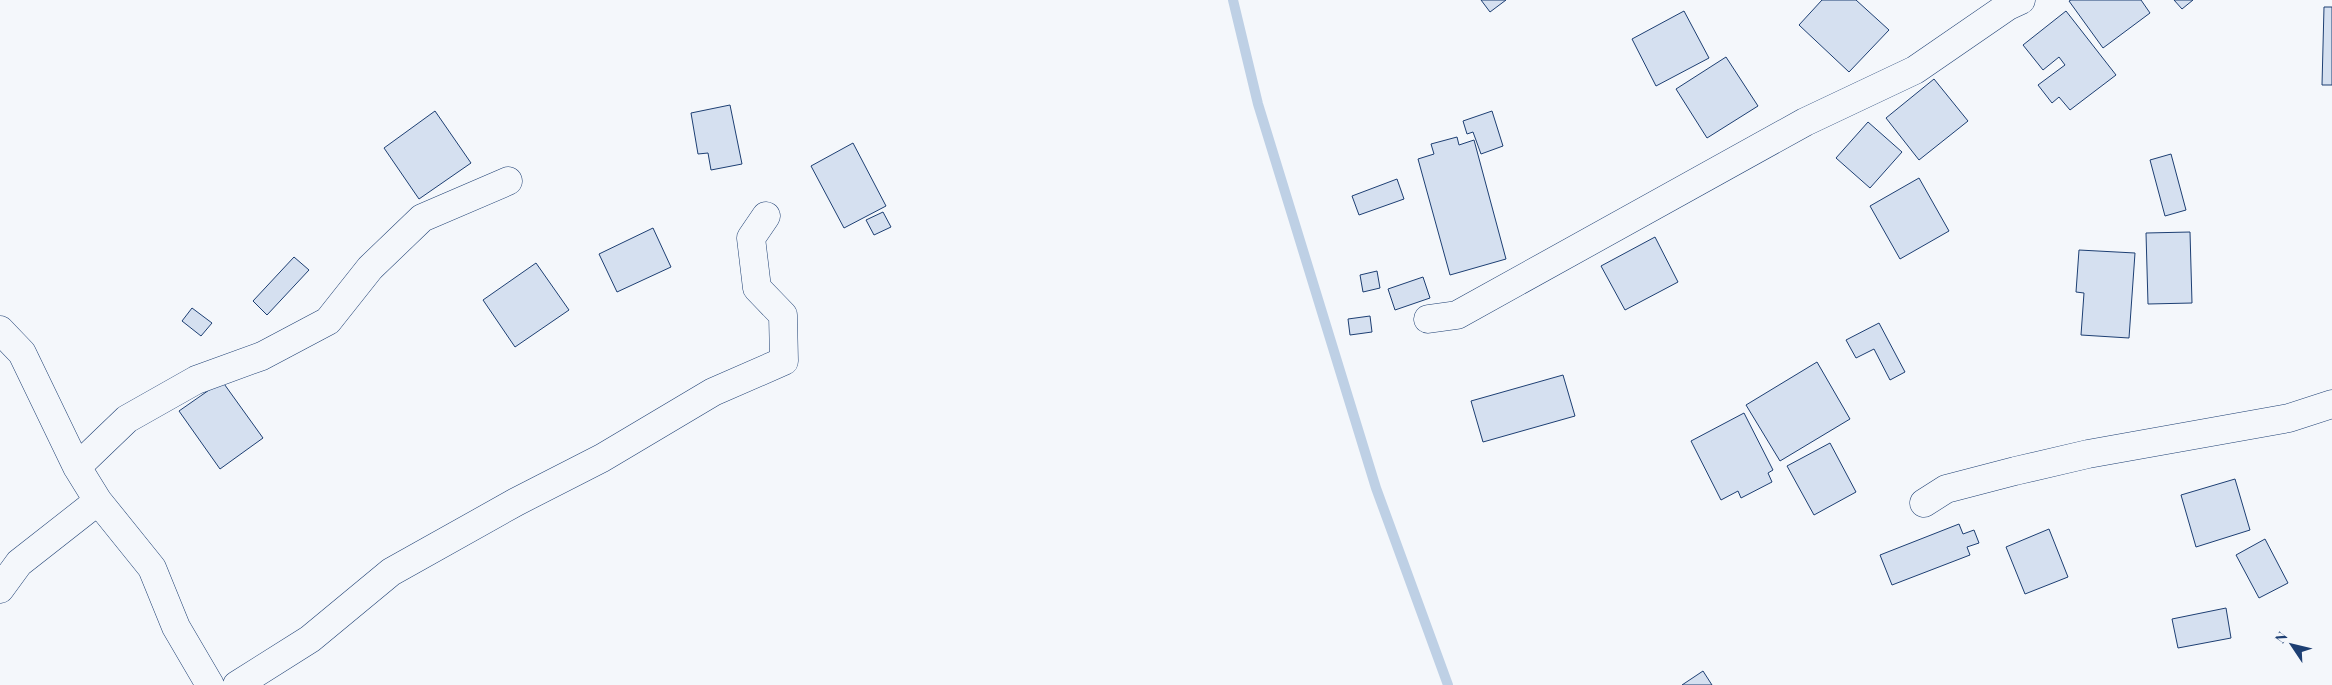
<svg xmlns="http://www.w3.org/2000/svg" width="2332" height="685" font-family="'Playfair Display',serif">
  <rect width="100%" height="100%" fill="#f4f7fb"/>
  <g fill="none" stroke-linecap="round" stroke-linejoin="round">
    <path stroke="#bed0e5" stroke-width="10" d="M1233,0l25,104 118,384 72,197"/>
  </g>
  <path fill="#d5e0f0" stroke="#1d3f73" d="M1481,0h25l-16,12z
    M1822,0h34l33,30 -40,42 -50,-47z
    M2071,0h70l9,13 -47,35 -34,-47z
    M2174,0h19l-11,9z
    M2324,7h8v78h-10z
    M1684,11l25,47 -53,28 -24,-47z
    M2066,11l50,64 -46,35 -11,-13 -7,6 -14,-18 27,-20 -6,-8 -16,13 -20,-25z
    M1726,57l32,49 -51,32 -31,-49z
    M1934,79l34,42 -49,39 -33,-42z
    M730,105l12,59 -31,6 -3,-17 -10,1 -7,-41z
    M435,111l36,52 -52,36 -35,-51z
    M1492,111l11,35 -22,8 -8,-22 -6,2 -4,-13z
    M1868,122l34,30 -32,36 -34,-30z
    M1457,137l2,8 15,-5 32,119 -56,16 -32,-116 16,-5 -3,-10z
    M853,143l33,63 -42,22 -33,-62z
    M2171,154l15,56 -21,6 -15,-56z
    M1919,178l30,53 -49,28 -30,-53z
    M1397,179l7,20 -45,16 -7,-19z
    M883,212l8,15 -17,8 -8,-15z
    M653,228l18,39 -54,25 -18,-38z
    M2190,232l2,71 -44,1 -2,-71z
    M1655,237l23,45 -53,28 -24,-44z
    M2079,250l56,3 -6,85 -48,-3 3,-42 -8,-1z
    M294,257l15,13 -42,45 -14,-14z
    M536,263l33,47 -54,37 -32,-47z
    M1377,271l3,17 -17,4 -3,-17z
    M1423,277l7,21 -35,12 -7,-21z
    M192,308l20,15 -11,13 -19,-15z
    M1370,316l2,16 -22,3 -2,-16z
    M1879,323l26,49 -15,8 -16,-31 -18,9 -10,-18z
    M1817,362l33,57 -70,42 -34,-56z
    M1563,375l12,41 -92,26 -12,-41z
    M222,381l41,57 -43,31 -41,-58z
    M1744,413l29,57 -5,3 4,9 -31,16 -3,-7 -17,9 -30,-59z
    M1830,443l26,49 -42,23 -27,-49z
    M2235,479l15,51 -54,17 -15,-52z
    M1959,524l4,10 11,-4 5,13 -12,4 3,8 -78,30 -12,-30z
    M2049,529l19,48 -43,17 -19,-47z
    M2265,539l23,44 -29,15 -23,-43z
    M2226,608l5,30 -53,10 -6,-29z
    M1703,671l9,14h-30z"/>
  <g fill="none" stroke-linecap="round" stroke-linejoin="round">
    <defs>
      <path id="street" d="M1428,319l29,-4 348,-193 110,-52 93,-64 13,-6
        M0,330l22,23 55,114 21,34 54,67 24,59 34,58
        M77,467l50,-48 69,-39 66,-24 66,-35 42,-53 52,-50 86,-37
        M1924,503l22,-14 69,-18 73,-17 201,-36 43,-14
        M0,589l19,-26 79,-62
        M237,685l73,-46 81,-67 125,-70 86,-44 111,-66 71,-31 -1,-46 -26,-27 -6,-50 15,-22"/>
    </defs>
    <use href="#street" stroke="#1d3f73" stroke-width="29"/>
    <use href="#street" stroke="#f4f7fb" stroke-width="28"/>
  </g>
  <g transform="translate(2292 645) rotate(305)" stroke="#f4f7fb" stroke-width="4" paint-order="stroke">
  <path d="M0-4L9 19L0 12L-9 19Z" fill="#1d3f73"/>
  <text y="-8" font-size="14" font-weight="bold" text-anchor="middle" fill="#1d3f73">N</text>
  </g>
</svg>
